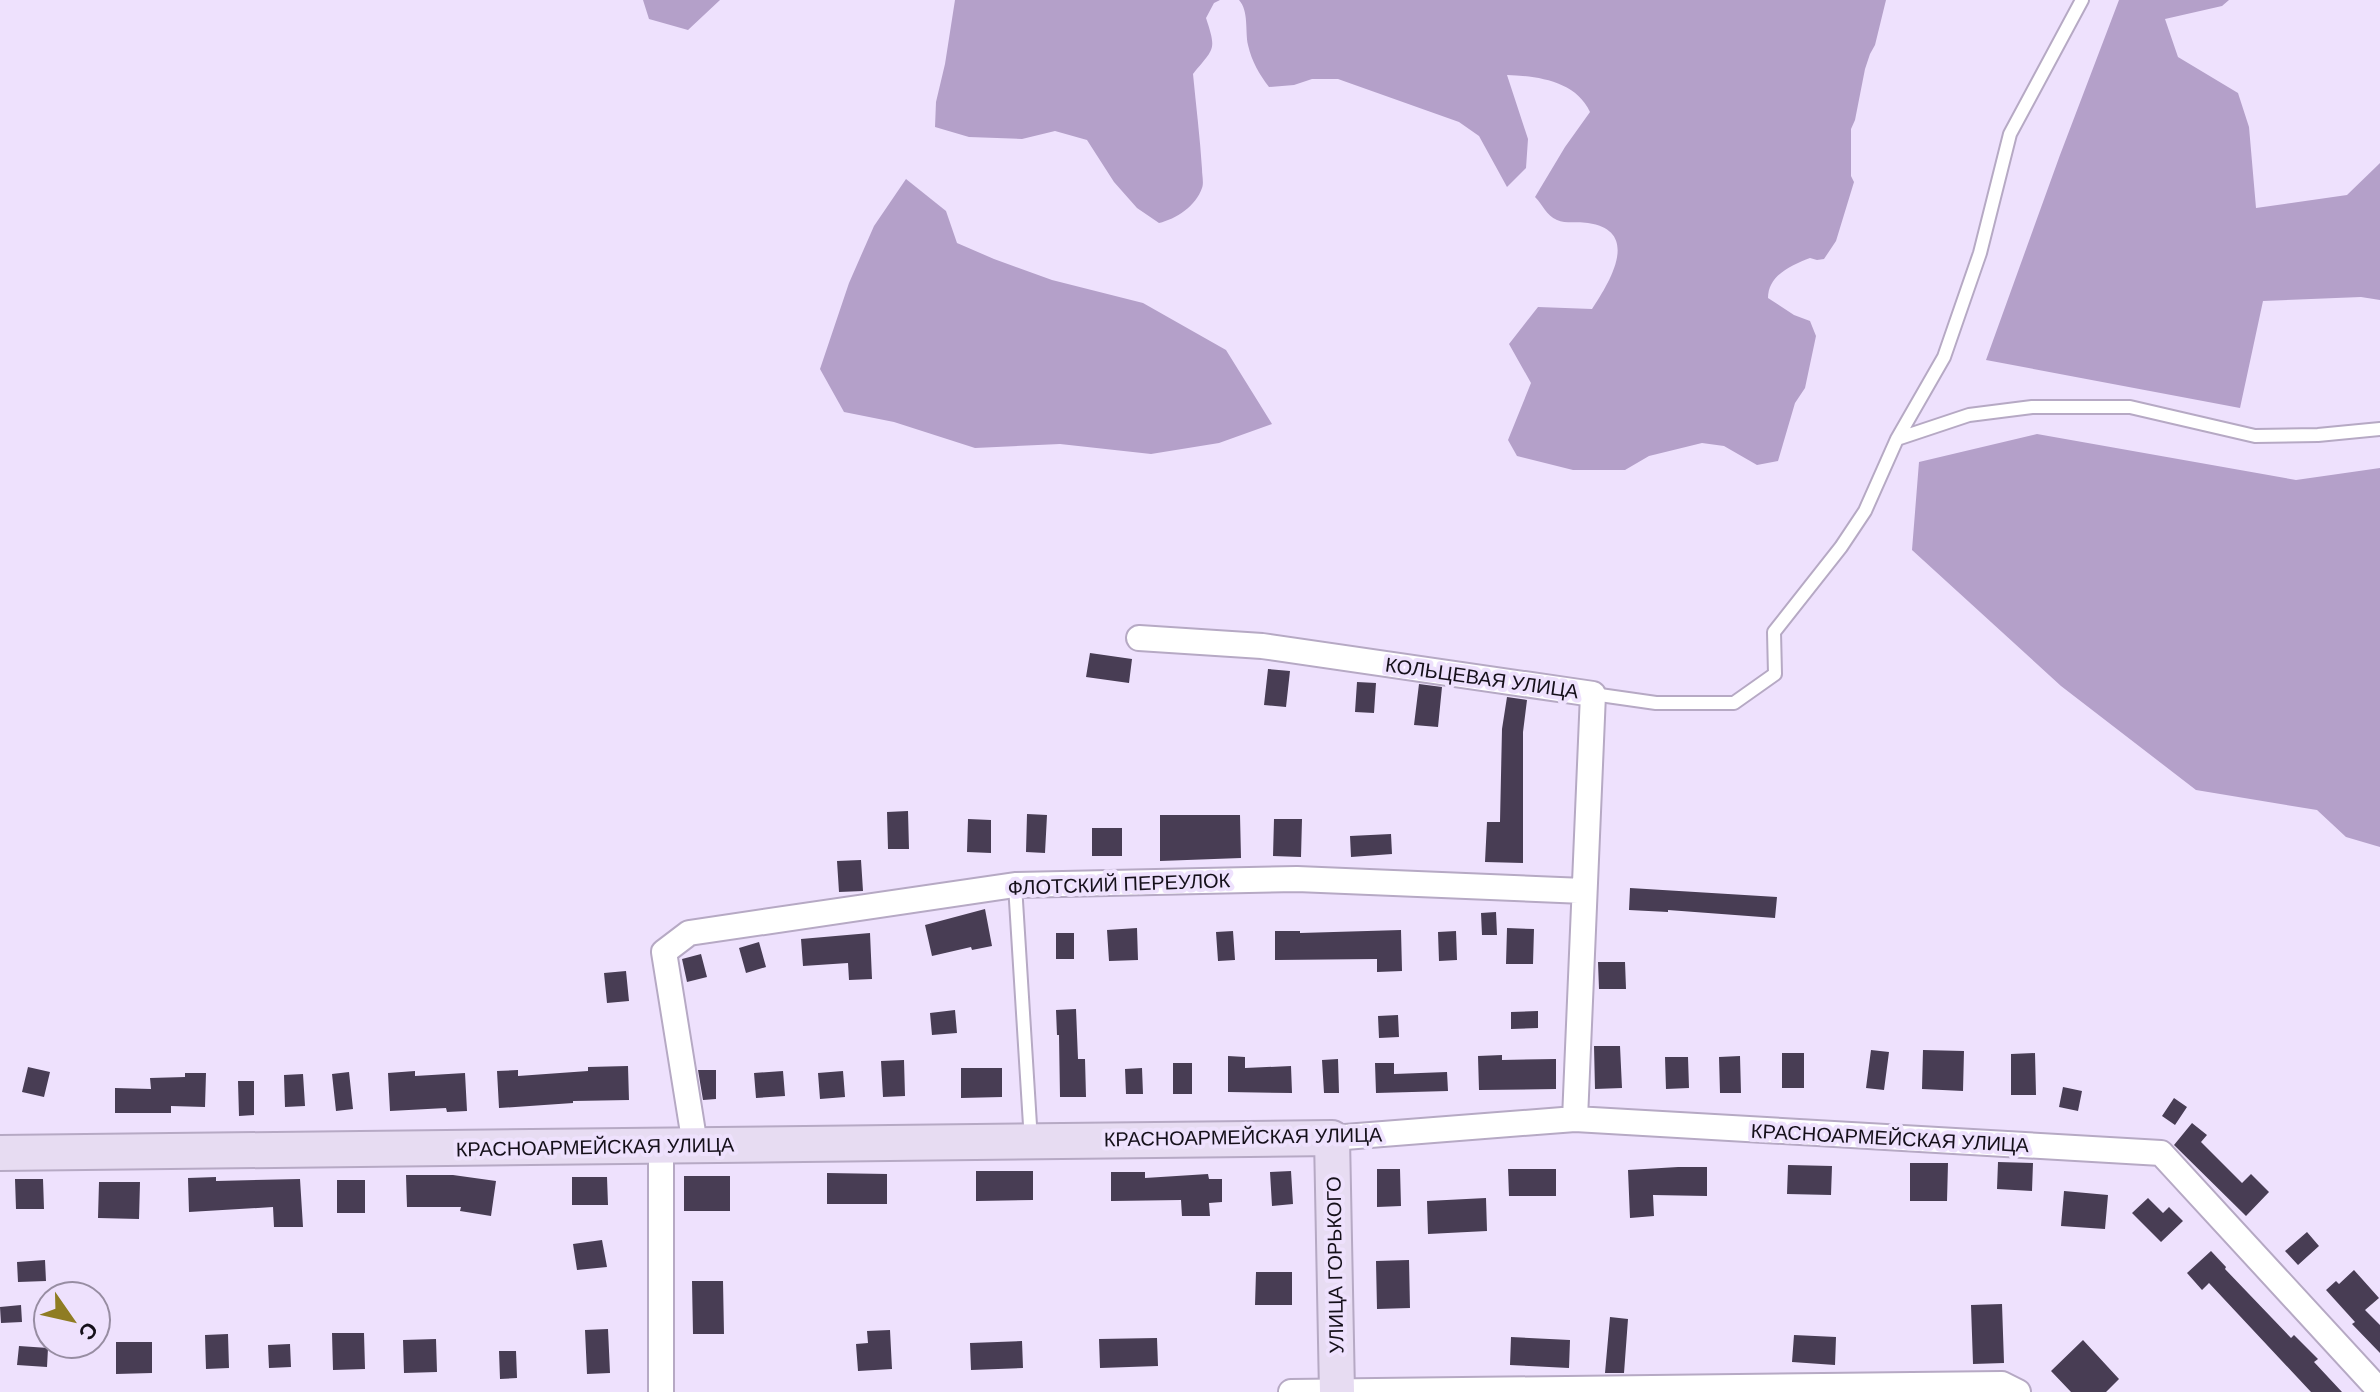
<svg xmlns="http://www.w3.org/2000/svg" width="2380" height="1392" font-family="Arial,sans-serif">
  <rect width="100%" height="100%" fill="#eee1fd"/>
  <path fill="#b4a0c9" d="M643,0h77l-32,30 -39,-11z
    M955,0h265l-6,3 -8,15c11,33 8,30 -13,56 3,32 7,63 9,95 0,6 2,14 0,19 -6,18 -26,31 -43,35l-22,-15 -23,-26 -27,-42 -32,-9 -33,8 -53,-2 -34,-10 1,-25 9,-38z
    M1239,0h647l-11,45 -5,9 -5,15 -10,51 -4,9v47l3,6 -18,59 -12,18 -7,1 -7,-2c-18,7 -42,17 -42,40l26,17 16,6 6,15 -11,52 -10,15 -17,58 -21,4 -33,-19 -22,-3 -53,13 -24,14h-52l-56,-14 -9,-16 23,-57 -22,-39 29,-37 54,2c17,-26 50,-78 -4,-86 -10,-2 -22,1 -31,-3 -11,-5 -14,-15 -22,-23l30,-50 25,-35c-14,-31 -53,-36 -83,-37l21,64 -2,29 -19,19 -28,-51 -20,-14 -121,-43h-26l-18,6 -25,2c-10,-13 -17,-25 -21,-42 -3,-14 1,-34 -9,-45z
    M2119,0h110l-7,6 -57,13 13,38 60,36 11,34 7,81 91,-13 33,-32v137l-19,-3 -98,4 -23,107 -254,-48 74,-205z
    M906,179l40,32 11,32 37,16 58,21 91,23 83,47 46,74 -53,19 -68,11 -91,-10 -85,4 -81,-26 -50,-10 -24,-43 29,-86 25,-57z
    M2037,434l259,46 84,-12v379l-34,-10 -29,-27 -121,-20 -135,-104 -149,-136 7,-88z"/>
  <path fill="#483d54" d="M1090,653l42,6 -3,24 -43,-6z
    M1268,669l22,2 -4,36 -22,-2z
    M1357,682l19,1 -2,30 -19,-1z
    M1419,684l23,3 -4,40 -24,-2z
    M1507,697l20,3 -4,32v131l-38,-1 2,-40h13l2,-93z
    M908,811l1,38h-21l-1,-37z
    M1027,814l20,1 -2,38 -19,-1z
    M1160,815h80l1,43 -81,3z
    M968,819l23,1v33l-24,-1z
    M1274,819h28l-1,38 -28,-1z
    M1092,828h30v28h-30z
    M1391,834l1,20 -41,3 -1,-21z
    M861,860l2,31 -24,1 -2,-31z
    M1630,888l147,9 -2,21 -107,-8v2l-39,-2z
    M985,909l7,37 -20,4 -1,-3 -39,9 -7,-31z
    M1496,912l1,23h-15l-1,-22z
    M1137,928l1,32 -29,1 -2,-31z
    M1507,928l27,1 -1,35h-27z
    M1401,930l1,41 -25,1v-13l-102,1v-29h25v2z
    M1233,931l2,29 -17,1 -2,-29z
    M1456,931l1,29 -18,1 -1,-29z
    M870,933l2,46 -23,1 -1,-17 -45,3 -2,-27z
    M1056,933h18v26h-18z
    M759,942l7,25 -20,6 -7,-25z
    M701,954l6,23 -20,5 -5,-23z
    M1598,962h27l1,27h-27z
    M626,971l3,30 -22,2 -3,-30z
    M1076,1009l2,50h7l1,38h-26l-1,-62h-2l-1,-25z
    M955,1010l2,23 -25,2 -2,-22z
    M1538,1011v17l-27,1v-17z
    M1398,1015l1,22 -20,1 -1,-22z
    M1594,1046h26l2,42 -27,1z
    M1871,1050l18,2 -5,38 -18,-2z
    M1923,1050l41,1 -1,40 -41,-2z
    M1782,1053h22v35h-22z
    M2035,1053l1,42h-25v-41z
    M1502,1055v5l54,-1v30l-77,1 -1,-34z
    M1228,1056l17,1v11l46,-2 1,27 -64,-1z
    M1740,1056l1,37h-21l-1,-36z
    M1665,1057h23l1,31 -23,1z
    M1338,1059l1,34h-15l-2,-33z
    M904,1060l1,36 -22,1 -2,-36z
    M1173,1063h19v31h-19z
    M1375,1063h19v11l53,-2 1,19 -72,2z
    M628,1066l1,34 -56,1v2l-74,5 -2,-37 21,-1v6l70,-5v-4z
    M28,1067l22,5 -6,25 -22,-5z
    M961,1068h41v29l-41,1z
    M1142,1068l1,26h-17l-1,-25z
    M698,1070h18v29l-13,1z
    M415,1071v5l50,-3 2,38 -20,1 -1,-4 -56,3 -2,-38z
    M783,1071l2,25 -29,2 -2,-25z
    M843,1071l2,26 -25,2 -2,-26z
    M349,1072l4,37 -17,2 -4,-37z
    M185,1073h21l-1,34 -34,-1v7h-56v-25l36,1 -1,-11 35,-1z
    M303,1074l2,32 -20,1 -1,-32z
    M238,1081h16v34l-15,1z
    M2063,1087l19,4 -4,20 -19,-4z
    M2174,1098l13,9 -12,18 -13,-9z
    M2192,1123l15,12 -6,7 41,41 9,-9 18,18 -23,24 -72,-71z
    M1998,1162l35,1 -1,28 -35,-2z
    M1910,1163h38l-1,38h-37z
    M1788,1165l44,1 -1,29 -44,-1z
    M1678,1167h29v29l-54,-1 1,21 -24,2 -2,-48z
    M1377,1169h23l1,37 -24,1z
    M1508,1169h48v27h-47z
    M976,1171h57v29l-57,1z
    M1291,1171l2,33 -21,2 -2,-34z
    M1111,1172h34v6l63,-4 1,5h13v23l-13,1 1,13h-28l-1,-16 -70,1z
    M827,1173l60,1v30h-60z
    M406,1175h47l43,6 -5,35 -31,-5 1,-4h-54z
    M684,1176h46v35h-46z
    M216,1177v4l84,-2 3,48h-29l-1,-20 -84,5 -1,-34z
    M572,1177h35l1,28h-36z
    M15,1179h28l1,30h-28z
    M337,1180h28v33h-28z
    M99,1182h41l-1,37 -41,-1z
    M2064,1191l44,4 -3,34 -44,-3z
    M1486,1198l1,33 -59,3 -1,-33z
    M2148,1198l15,15 6,-6 14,14 -22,21 -29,-29z
    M2307,1232l12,14 -21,19 -13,-14z
    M602,1240l5,27 -30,3 -4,-26z
    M2211,1251l15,16 -1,2 66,69 3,-3 24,24 -4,3 28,30h-31l-102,-109 -7,7 -15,-17z
    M45,1260l1,21 -28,1 -1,-20z
    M1409,1260l1,48 -33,1 -1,-48z
    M2354,1270l25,28 -14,12 15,15v28l-28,-29 3,-2 -29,-32 10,-9 3,3z
    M1256,1272h36v33h-37z
    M692,1281h31l1,53h-31z
    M2002,1304l2,59 -31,1 -2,-59z
    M21,1305l1,17 -21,1 -1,-16z
    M1610,1317l18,2 -4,54h-19z
    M608,1329l2,44 -23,1 -2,-44z
    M890,1330l2,39 -34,2 -2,-27 12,-1 -1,-12z
    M332,1333h32l1,36 -32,1z
    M228,1334l1,34 -23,1 -1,-34z
    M1794,1335l42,2 -1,28 -43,-3z
    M1511,1337l59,3 -1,28 -59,-3z
    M1157,1338l1,28 -58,2 -1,-29z
    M436,1339l1,33 -33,1 -1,-33z
    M2083,1340l36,39 -13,13h-35l-20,-21z
    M1022,1341l1,27 -52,2 -1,-27z
    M116,1342h36v31l-36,1z
    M290,1344l1,23 -22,1 -1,-23z
    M19,1346l29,2 -1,19 -30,-2z
    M499,1351h17l1,27 -17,1z"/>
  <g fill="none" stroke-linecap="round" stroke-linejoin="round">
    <defs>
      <path id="lane" d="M1897,439l72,-24 63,-8h98l125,29 63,-1 62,-6
        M1593,694l63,9h78l41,-29 -1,-42 67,-85 24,-36 32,-72 47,-82 36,-104 30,-119 72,-134
        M1015,885l16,256"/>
      <path id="street" d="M1139,638l123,8 331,48 -18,425
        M1332,1138l243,-19 586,34 219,238
        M695,1145l-31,-193 25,-19 326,-48 282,-6 287,12
        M661,1147v245
        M1291,1392l711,-8 16,8"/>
      <path id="secondary" d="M0,1153l1332,-15 5,254"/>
    </defs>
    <use href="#lane" stroke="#b6a9c4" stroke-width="16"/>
    <use href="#street" stroke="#b6a9c4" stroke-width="28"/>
    <use href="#secondary" stroke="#b6a9c4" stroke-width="38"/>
    <use href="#lane" stroke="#fff" stroke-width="12"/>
    <use href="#street" stroke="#fff" stroke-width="24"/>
    <use href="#secondary" stroke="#e7dcf2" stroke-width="34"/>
  </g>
  <g text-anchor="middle" stroke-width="8" stroke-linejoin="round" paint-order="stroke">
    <g font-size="20" fill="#15101a" stroke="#eee1fd">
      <text transform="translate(1482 678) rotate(8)" y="7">КОЛЬЦЕВАЯ УЛИЦА</text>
      <text transform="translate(1119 884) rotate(-2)" y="7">ФЛОТСКИЙ ПЕРЕУЛОК</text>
      <text transform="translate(1243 1137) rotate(-1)" y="7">КРАСНОАРМЕЙСКАЯ УЛИЦА</text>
      <text transform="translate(1890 1138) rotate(3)" y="7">КРАСНОАРМЕЙСКАЯ УЛИЦА</text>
      <text transform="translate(595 1147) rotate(-1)" y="7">КРАСНОАРМЕЙСКАЯ УЛИЦА</text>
      <text transform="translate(1335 1265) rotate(-91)" y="7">УЛИЦА ГОРЬКОГО</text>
    </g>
  </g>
  <g transform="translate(72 1320) rotate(124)"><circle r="38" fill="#eee1fd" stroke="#978da2" stroke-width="2"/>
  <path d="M0-6L14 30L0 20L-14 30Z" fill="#8f7c23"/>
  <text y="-12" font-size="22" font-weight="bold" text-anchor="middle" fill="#15101a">С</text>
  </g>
</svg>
